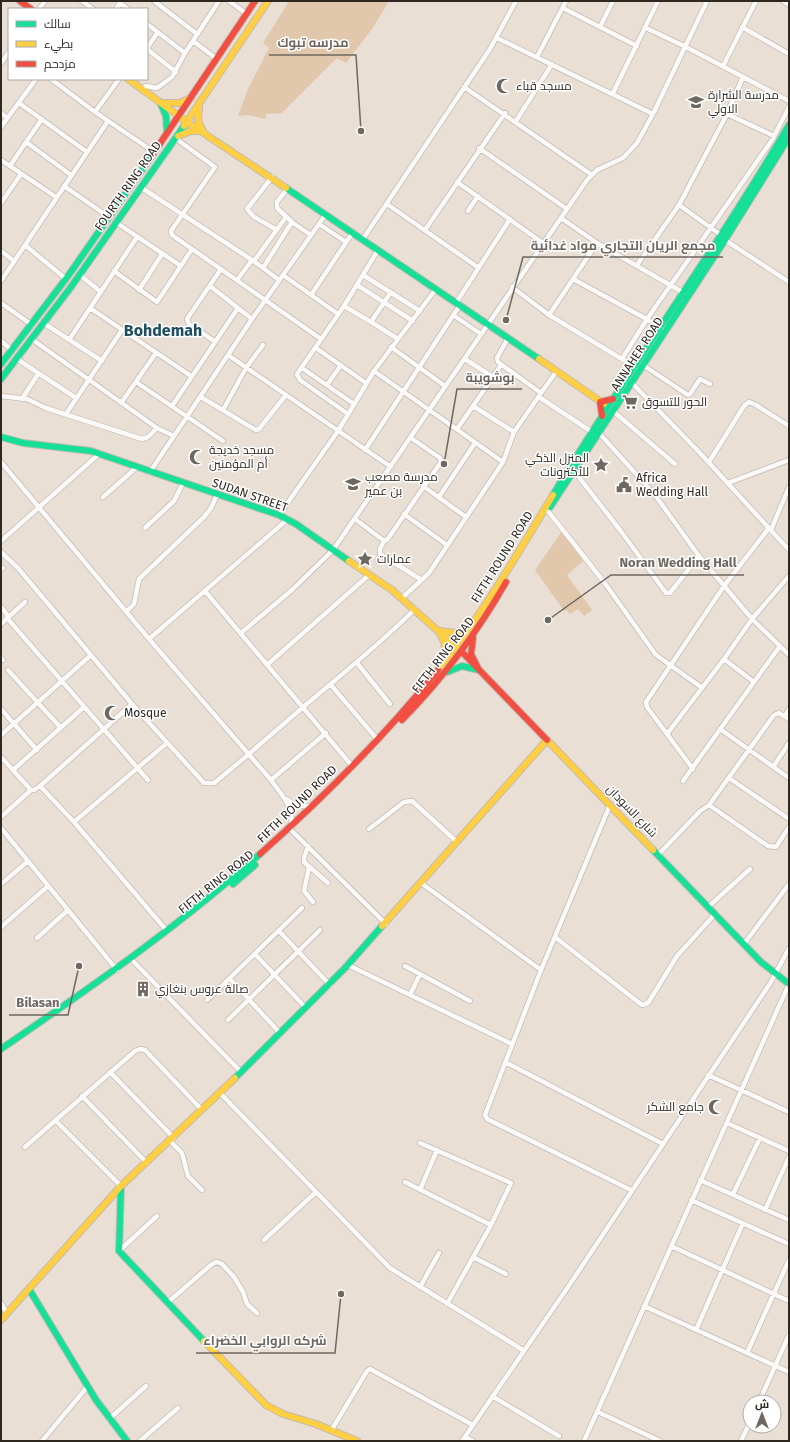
<svg xmlns="http://www.w3.org/2000/svg" width="790" height="1442" font-family="'Fira Sans',Cairo,sans-serif">
  <rect width="100%" height="100%" fill="#e9dfd5"/>
  <path fill="#e1c7ab" d="M289,1h100l-17,28 -26,34 -9,-5 -55,55 -16,1 -1,5 -16,-4 -11,1 10,-27 21,-41 -6,-5z
    M562,531l21,30 -16,14 25,35 -8,6 -6,-7 -8,5 -3,-4 -3,1 -29,-41z"/>
  <g fill="none" stroke-linecap="round" stroke-linejoin="round">
    <defs>
      <path id="street" d="M82,1l11,8
        M154,1l43,33
        M229,1l18,13
        M783,1l6,4
        M120,3l8,6
        M563,8l74,38
        M39,9l6,-8
        M116,9l5,-8
        M147,24l38,29
        M600,27l13,-26
        M742,27l47,27
        M646,28l38,18 105,55
        M497,38l156,76
        M193,41l24,18
        M147,48l11,-16
        M147,49l29,23
        M537,57l29,-56
        M1,63l8,-11
        M723,66l33,-65
        M51,79l44,33 59,40
        M464,87l128,88
        M142,89l4,-3 11,2 15,-11 13,-24 34,-52
        M613,93l45,-92
        M19,103l68,49
        M95,112l24,-33
        M1,113l6,5
        M727,114l47,22
        M42,119l-16,23 45,33
        M516,121l36,-57
        M1,127l35,-48
        M175,138l40,29 -44,64 1,4 149,104
        M479,148l88,61
        M1,160l55,37
        M10,166l16,-24
        M272,177l-25,32 7,8 23,13
        M457,182l86,61
        M64,186l45,31
        M142,188l110,72 -15,20
        M288,188l-11,14v6l16,15 18,12
        M1,203l20,-29
        M387,204l92,64
        M679,205l42,30
        M468,211l10,-15
        M561,218l36,25 87,50
        M117,223l64,43
        M319,224l27,18
        M425,230l80,-117
        M363,239l127,-190 26,-48
        M725,240l64,42
        M25,245l41,34
        M1,251l13,10
        M252,260l11,8 27,-43 3,-2
        M254,261l32,-44
        M637,265l42,-60 47,-89 17,-39
        M263,268l16,12
        M114,271l43,31 35,-53
        M80,275l21,17
        M283,275l55,39
        M363,275l57,36
        M573,279l90,49
        M1,281l107,-160
        M357,285l56,36
        M210,286l42,33
        M512,287l37,28 86,52
        M139,290l23,-36
        M311,295l42,-63
        M1,303l31,22
        M456,303l54,-84
        M344,306l34,-56
        M90,308l101,68
        M453,315l28,19
        M549,315l48,-72
        M371,322l27,17
        M45,324l57,37
        M508,338l-11,20 1,4 43,31 15,-21
        M33,340l124,88 17,8
        M69,340l68,-103
        M1,341l11,9
        M214,341l-25,-17 -2,-5 34,-50
        M391,347l54,39
        M316,348l50,35
        M228,355l163,112
        M17,359l59,39
        M465,359l28,18
        M622,359l25,-40 125,-179 17,-33
        M643,365l45,30 2,-1 10,-15 10,5
        M302,368l52,36
        M374,371l129,91
        M136,382l87,59
        M632,383l68,70 89,97
        M327,385l14,-20
        M1,396l26,3 19,9 96,31 6,-2 9,-9
        M201,397l55,33 3,-1 27,-34
        M539,397l53,35
        M22,399l16,-25
        M121,403l35,-50
        M172,406l66,-98
        M223,410l23,-42 17,-23
        M613,411l62,53
        M66,414l56,-84
        M348,414l-48,-34 -3,-6 47,-68 27,16 20,-30
        M457,429l16,-23
        M514,432l25,-36
        M599,433l56,62 44,61 53,63 37,36
        M365,450l95,-145
        M1,462l148,177 122,141c10,14 23,27 20,45
        M709,462l35,-56 5,-4 7,3 33,21
        M574,471l46,59 46,63h4l29,-37
        M150,472l102,-153 74,-105
        M728,483l61,-23
        M423,486l43,31
        M103,497l34,-30
        M439,497l36,-54
        M548,511l56,71 52,73 45,32
        M404,514l43,31
        M279,515l59,-84 36,-60 62,-82
        M355,519l28,21h4l54,-78 -1,-4 -29,-20
        M145,528l29,-27 9,-18
        M771,530l18,-43
        M1,541l98,-87
        M384,541l-4,8v5l40,25
        M1,552l17,16 114,136 72,79h10c30,-24 59,-50 88,-75 39,-33 77,-63 113,-99
        M1,570l2,-2
        M205,591l147,175
        M402,598l27,-25 74,-111 11,-30 -41,-26 28,-41
        M1,607l8,10
        M126,612l8,-8 5,-25 65,-62 7,-9 6,-13
        M7,618l141,162
        M1,624l24,-22
        M241,633l52,-44 40,-39 254,-370 10,-10 26,-12 14,-15 16,-29 54,-113
        M149,639l139,-120
        M1,658l2,2
        M724,659l30,23 26,-36
        M357,663l33,41
        M268,664l101,-89
        M8,670l53,58
        M331,685l46,54
        M1,709l36,41
        M785,716l4,-7
        M720,729l69,49
        M667,734l57,-75 28,-40 37,-43
        M1,735l90,-80
        M1,757l30,33
        M773,767l16,-24
        M693,769l-46,-62 -1,-5 78,-116 45,-58
        M13,770l71,-63
        M729,778l60,41
        M271,780l55,-47
        M683,781l71,-99
        M40,786l34,36 93,109
        M286,799l12,7h14
        M610,805l-69,165 -56,145 2,4 144,71
        M709,805l59,41 8,1 13,-20
        M1,817l30,-27h3l6,-4 92,-82
        M74,822l93,-79
        M1,828l116,142
        M369,829l35,-27 8,-1 45,41
        M292,831l94,93
        M308,846l-4,12v4l24,21
        M658,855l42,-44 9,-6 65,-90 5,-2 10,6
        M309,867l-5,24 9,11
        M421,883l120,87
        M1,884l26,-22
        M708,907l42,-38
        M1,927l46,-40
        M279,931l51,54
        M555,937l87,68 6,-2 29,-47 38,-42
        M37,938l30,-27
        M744,944l45,-60
        M255,954l51,54
        M134,962l107,110
        M348,965l164,79
        M405,966l65,35
        M230,979l50,54
        M410,995l10,-21
        M207,1000l95,-92
        M228,1020l92,-90
        M505,1062l158,82
        M110,1072l64,66
        M708,1075l81,37
        M220,1093l170,175 133,82
        M82,1096l65,67
        M55,1120l66,66
        M727,1123l62,28
        M170,1141l12,12 6,23 14,14
        M420,1143l91,40 -20,42 -44,79
        M25,1147l110,-96 5,-2 5,1 57,60
        M700,1180l89,40
        M405,1182l86,43
        M420,1190l17,-40
        M733,1194l27,-56
        M691,1200l98,44
        M765,1210l24,-53
        M264,1240l52,-48
        M671,1246l118,55
        M119,1251l38,-35
        M473,1257l33,17
        M420,1287l19,-34
        M1,1303l6,10
        M167,1303l45,-39 5,-2 5,2 12,13 9,15 4,12 10,9
        M644,1306l145,66
        M696,1330l47,-107
        M747,1353l42,-93
        M492,1396l67,40
        M759,1402l30,-67
        M598,1412l62,29
        M109,1419l37,-33
        M331,1431l36,-60 3,-2 103,56
        M465,1437l8,4
        M42,1441l46,-55
        M140,1441l38,-33
        M462,1441l106,-154 203,-305 18,-34
        M584,1441l205,-457
        M741,1441l9,-19"/>
      <path id="fast" d="M160,102l6,14 1,16
        M286,188l253,171
        M1,364l67,-88 85,-122
        M1,379l70,-92 113,-161
        M1,437l22,6 68,8 188,64 17,9 53,37
        M553,495c75,-126 162,-243 236,-370
        M550,507l175,-267 64,-103
        M447,672l15,-6 17,4
        M653,850l108,112 28,22
        M233,884l22,-19
        M1,1049c89,-61 178,-123 259,-195
        M235,1078l110,-110 37,-42
        M121,1186l-2,65 85,90
        M29,1289l67,111 31,41"/>
      <path id="slow" d="M128,79l59,43 99,66
        M164,103h16l11,-5
        M199,107l-1,14 5,10
        M184,126l84,-125
        M178,136l13,-5h12
        M539,359l65,45
        M349,561l43,29 64,57
        M439,631l17,2 12,-6
        M439,631l6,13 -2,17
        M438,670c44,-55 79,-115 115,-175
        M547,740l106,110
        M382,926l165,-186
        M1,1320l120,-134 114,-108
        M204,1341l62,64 17,9 33,10 41,17"/>
      <path id="jam" d="M20,1l11,8
        M153,154l102,-153
        M602,416l-2,-14 13,-3
        M473,638l-2,16 8,16
        M461,651l86,89
        M402,720c41,-42 75,-87 104,-138
        M260,854c64,-57 124,-117 178,-184"/>
    </defs>
    <use href="#street" stroke="#c3bbb3" stroke-width="6"/>
    <use href="#fast" stroke="#c3bbb3" stroke-width="8"/>
    <use href="#slow" stroke="#c3bbb3" stroke-width="8"/>
    <use href="#jam" stroke="#c3bbb3" stroke-width="8"/>
    <use href="#street" stroke="#fcfaf9" stroke-width="4.5"/>
    <use href="#fast" stroke="#16e098" stroke-width="6"/>
    <use href="#slow" stroke="#ffcf43" stroke-width="6"/>
    <use href="#jam" stroke="#f24e42" stroke-width="6"/>
  </g>
  <defs>
    <symbol id="mosque-bare" viewBox="-9 -9 18 18"><path d="M3.5-4.9A6 6 0 1 0 3.5 4.9A5 5 0 1 1 3.5-4.9Z" fill="#6f6860" stroke="#fff" stroke-width="2.5" paint-order="stroke"/></symbol>
    <symbol id="school-bare" viewBox="-9 -9 18 18"><path d="M0-5L7-2L0 1L-7-2ZM-4 1L0 2.5L4 1V4Q0 6-4 4Z" fill="#6f6860" stroke="#fff" stroke-width="2.5" paint-order="stroke"/></symbol>
    <symbol id="supermarket-bare" viewBox="-9 -9 18 18"><path d="M-6-5.5h2.5l.6 2H6L4.5 2H-2.5L-4.4-4H-6ZM-1.5 3.2a1.3 1.3 0 1 0 .1 0ZM3 3.2a1.3 1.3 0 1 0 .1 0Z" fill="#6f6860" stroke="#fff" stroke-width="2.5" paint-order="stroke"/></symbol>
    <symbol id="sight-bare" viewBox="-9 -9 18 18"><path d="M0-6L1.8-2.2L6-1.7L2.9 1.2L3.7 5.4L0 3.3L-3.7 5.4L-2.9 1.2L-6-1.7L-1.8-2.2Z" fill="#6f6860" stroke="#fff" stroke-width="2.5" paint-order="stroke"/></symbol>
    <symbol id="civic-bare" viewBox="-9 -9 18 18"><path d="M-.6-6.5H3V-4.5H.6V-3L4-1V1h2V6H-6V1h2V-1L-.6-3ZM-1.2 2.5V6h2.4V2.5Z" fill="#6f6860" stroke="#fff" stroke-width="2.5" paint-order="stroke"/></symbol>
    <symbol id="building-bare" viewBox="-9 -9 18 18"><path d="M-4-6H4V6H1V3H-1V6H-4ZM-2.5-4.3h1.7v1.8h-1.7ZM.8-4.3h1.7v1.8H.8ZM-2.5-1h1.7V.8h-1.7ZM.8-1h1.7V.8H.8Z" fill="#6f6860" stroke="#fff" stroke-width="2.5" paint-order="stroke"/></symbol>
  </defs>
  <g fill-rule="evenodd">
    <use href="#mosque-bare" x="493" y="75" width="22" height="22"/>
    <use href="#school-bare" x="685" y="91" width="22" height="22"/>
    <use href="#supermarket-bare" x="619" y="391" width="22" height="22"/>
    <use href="#mosque-bare" x="186" y="446" width="22" height="22"/>
    <use href="#sight-bare" x="590" y="454" width="22" height="22"/>
    <use href="#school-bare" x="342" y="473" width="22" height="22"/>
    <use href="#civic-bare" x="613" y="474" width="22" height="22"/>
    <use href="#sight-bare" x="354" y="548" width="22" height="22"/>
    <use href="#mosque-bare" x="101" y="702" width="22" height="22"/>
    <use href="#building-bare" x="132" y="978" width="22" height="22"/>
    <use href="#mosque-bare" x="705" y="1096" width="22" height="22"/>
  </g>
  <g text-anchor="middle" stroke-width="3" stroke-linejoin="round" paint-order="stroke">
    <g font-size="12" fill="#2e2821" stroke="#fff" text-anchor="start">
      <text x="516" y="90">مسجد قباء</text>
      <text x="708" y="99">مدرسة الشرارة<tspan x="708" dy="14">الاولي</tspan></text>
      <text x="642" y="406">الحور للتسوق</text>
      <text x="209" y="454">مسجد خديجة<tspan x="209" dy="14">أم المؤمنين</tspan></text>
      <text x="589" y="462" text-anchor="end">المنزل الذكي<tspan x="589" dy="14">للأكترونات</tspan></text>
      <text x="365" y="481">مدرسة مصعب<tspan x="365" dy="14">بن عمير</tspan></text>
      <text x="636" y="482">Africa<tspan x="636" dy="14">Wedding Hall</tspan></text>
      <text x="377" y="563">عمارات</text>
      <text x="124" y="717">Mosque</text>
      <text x="155" y="993">صالة عروس بنغازي</text>
      <text x="704" y="1111" text-anchor="end">جامع الشكر</text>
    </g>
    <g font-size="12" fill="#2e2821" stroke="#fff">
      <text transform="translate(128 186) rotate(-55)" y="4">FOURTH RING ROAD</text>
      <text transform="translate(637 354) rotate(-57)" y="4">ANNAHER ROAD</text>
      <text transform="translate(250 495) rotate(19)" y="4">SUDAN STREET</text>
      <text transform="translate(502 557) rotate(-58)" y="4">FIFTH ROUND ROAD</text>
      <text transform="translate(443 655) rotate(-52)" y="4">FIFTH RING ROAD</text>
      <text transform="translate(297 804) rotate(-44)" y="4">FIFTH ROUND ROAD</text>
      <text transform="translate(632 811) rotate(46)" y="4">شارع السودان</text>
      <text transform="translate(216 882) rotate(-39)" y="4">FIFTH RING ROAD</text>
    </g>
    <g font-size="16" font-weight="bold" fill="#1e4f61" stroke="#fff">
      <text x="163" y="336">Bohdemah</text>
    </g>
  </g>
  <path fill="none" stroke="#6f6860" stroke-width="1.5" d="M361 131L356 55H269M506 320L523 257H723M444 464L457 389H522M548 620L611 575H744M79 966L68 1015H9M341 1294L335 1353H196"/>
  <g fill="#6f6860" stroke="#fff" stroke-width="1.5">
    <circle cx="361" cy="131" r="4"/>
    <circle cx="506" cy="320" r="4"/>
    <circle cx="444" cy="464" r="4"/>
    <circle cx="548" cy="620" r="4"/>
    <circle cx="79" cy="966" r="4"/>
    <circle cx="341" cy="1294" r="4"/>
  </g>
  <g font-size="13" text-anchor="middle" font-weight="bold" fill="#6f6860" stroke="#fff" stroke-width="3" stroke-linejoin="round" paint-order="stroke">
    <text x="313" y="47">مدرسه تبوك</text>
    <text x="623" y="250">مجمع الريان التجاري مواد غدائية</text>
    <text x="490" y="382">بوشويبة</text>
    <text x="678" y="567">Noran Wedding Hall</text>
    <text x="38" y="1007">Bilasan</text>
    <text x="265" y="1345">شركه الروابي الخضراء</text>
  </g>
  <rect width="790" height="1442" fill="none" stroke="#2e2821" stroke-width="4"/>
  <rect x="8" y="8" width="140" height="72" fill="#ffffff" stroke="#aba9a6"/>
  <rect x="16" y="21" width="20" height="6" fill="#16e098" stroke="#aba9a6"/>
  <text x="44" y="28" font-size="12" fill="#2e2821">سالك</text>
  <rect x="16" y="41" width="20" height="6" fill="#ffcf43" stroke="#aba9a6"/>
  <text x="44" y="48" font-size="12" fill="#2e2821">بطيء</text>
  <rect x="16" y="61" width="20" height="6" fill="#f24e42" stroke="#aba9a6"/>
  <text x="44" y="68" font-size="12" fill="#2e2821">مزدحم</text>
  <g transform="translate(762 1414)"><circle r="19" fill="#ffffff" stroke="#aba9a6"/>
  <path d="M0-3L7 15L0 10L-7 15Z" fill="#6f6860"/>
  <text y="-6" font-size="11" font-weight="bold" text-anchor="middle" fill="#2e2821">ش</text>
  </g>
</svg>
